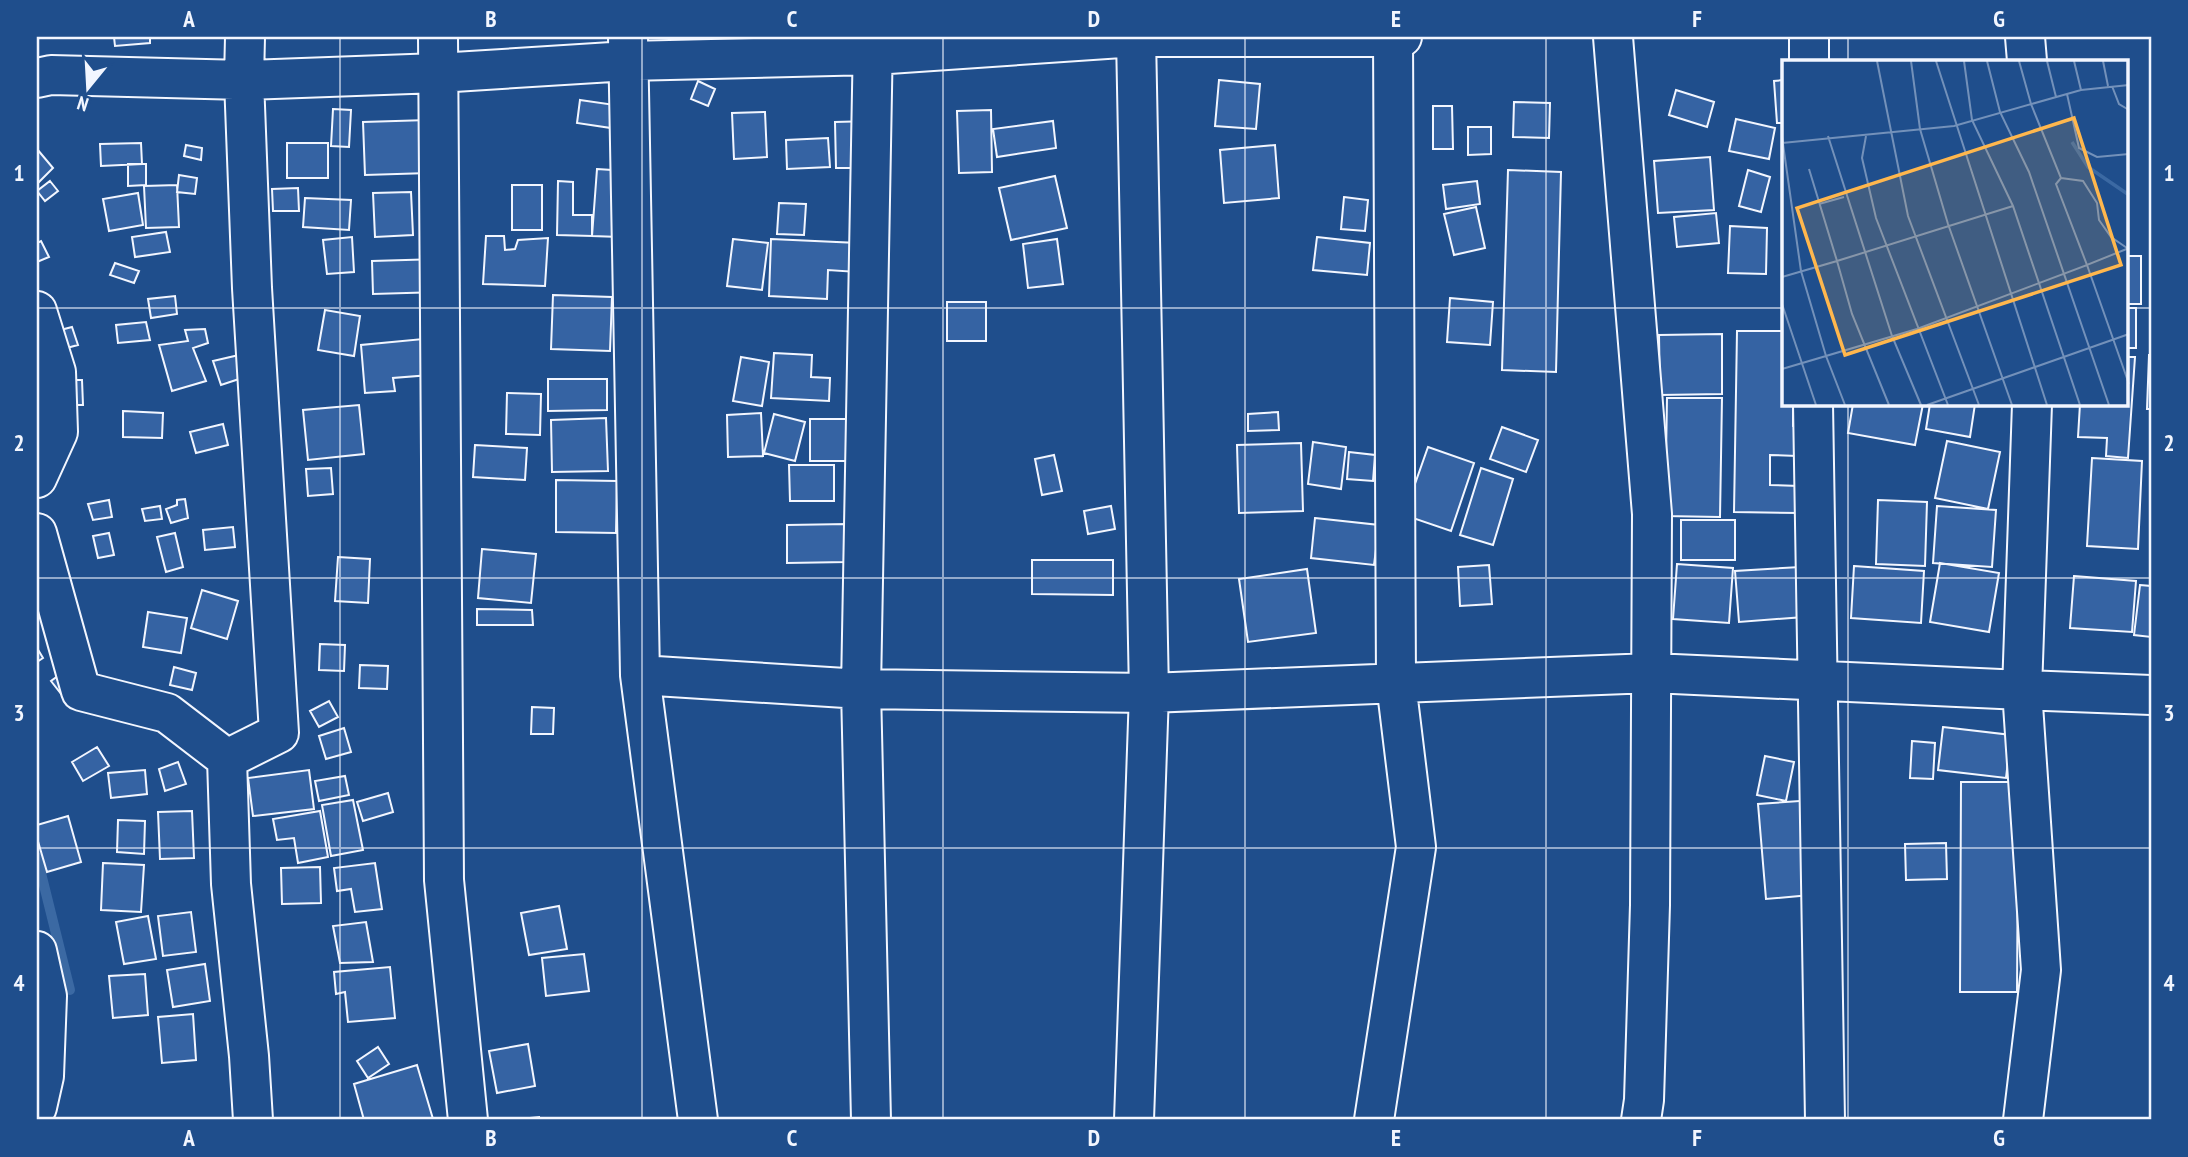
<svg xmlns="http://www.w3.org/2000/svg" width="2188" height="1157" font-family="'PT Sans Narrow',sans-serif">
  <rect width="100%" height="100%" fill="#1f4e8c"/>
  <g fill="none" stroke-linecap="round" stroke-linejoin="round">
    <path stroke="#3b69a3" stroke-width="10" d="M37,857l33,133"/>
  </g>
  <path fill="#3563a3" stroke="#f2f6ff" stroke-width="2" d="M114,37h36v6l-35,3z
    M682,37h20l1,4 -20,2z
    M1219,80l41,4 -4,45 -41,-3z
    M1784,80v43h-7l-3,-42z
    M698,81l17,8 -7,17 -17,-7z
    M1676,90l38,12 -7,25 -38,-12z
    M580,100l35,5 -4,23 -34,-5z
    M1514,102l36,1 -1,35 -36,-1z
    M1433,106h19l1,43h-20z
    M333,109l18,1 -2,37 -18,-1z
    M991,110l1,62 -33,1 -2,-62z
    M765,112l2,45 -33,2 -2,-46z
    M1736,119l39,9 -6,31 -40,-8z
    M428,120l1,53 -64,2 -2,-53z
    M871,121l1,47h-36l-1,-46z
    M1053,121l3,27 -59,9 -4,-28z
    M1468,127h23v27l-23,1z
    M828,138l2,29 -43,2 -1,-29z
    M141,143l1,21 -41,2 -1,-22z
    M287,143h41v35h-41z
    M186,145l16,3 -1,12 -17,-4z
    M1275,145l4,53 -55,5 -4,-53z
    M37,149l16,19 -16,16z
    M1710,157l4,53 -56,3 -4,-52z
    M128,164h18v21l-18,1z
    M597,169l30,2 -7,66 -28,-1z
    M1508,170l53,2 -5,200 -54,-2z
    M1748,170l22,7 -9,35 -22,-6z
    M179,175l18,3 -2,16 -18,-2z
    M1055,176l12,52 -56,12 -12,-52z
    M50,181l8,10 -13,10 -8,-10z
    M558,181l15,1v33h19v21l-35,-1z
    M1477,181l3,23 -34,5 -3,-24z
    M177,185l2,42 -33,1 -2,-42z
    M512,185h30v45h-30z
    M298,188l1,23h-26l-1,-22z
    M411,192l2,43 -38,2 -2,-44z
    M138,193l5,32 -34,6 -6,-32z
    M1344,197l24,3 -3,31 -24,-2z
    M305,198l46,2 -2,30 -46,-3z
    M779,203l27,1 -2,31 -27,-1z
    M1476,207l9,41 -31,7 -10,-41z
    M1716,213l3,30 -42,4 -3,-30z
    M1730,226l37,2 -1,46 -38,-1z
    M166,232l4,20 -35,5 -3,-20z
    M486,236h18l1,14 10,-1 3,-9 30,-2 -3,48 -62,-2z
    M352,237l2,35 -27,2 -4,-34z
    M1317,237l53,6 -3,32 -54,-5z
    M733,239l35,4 -6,47 -35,-4z
    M771,239l87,4 -1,29 -29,-2 -1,29 -58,-3z
    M1057,239l6,45 -35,4 -5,-44z
    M41,241l8,16 -12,5v-19z
    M2127,256h14v48h-14z
    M439,259l1,33 -67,2 -1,-33z
    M115,263l24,8 -5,12 -24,-8z
    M553,295l59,2 -2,54 -59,-2z
    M175,296l2,18 -26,4 -3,-19z
    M1450,298l43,4 -3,43 -43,-3z
    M947,302h39v39h-39z
    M2127,308h9v40h-9z
    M325,310l35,6 -6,40 -36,-6z
    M146,322l4,18 -32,3 -2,-18z
    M72,327l6,18 -23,6 -6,-18z
    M205,329l3,14 -15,5 13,33 -34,10 -13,-46 29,-4 -3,-11z
    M1737,331h47v73h9v22l4,1v29l-27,-1v30l29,1v27l-65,-1z
    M1722,334v60l-62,1 -1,-60z
    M423,339l7,36 -37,3 2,13 -30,2 -4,-48z
    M774,353l38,2 -1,22 19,1 -1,23 -58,-3z
    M239,355l6,22 -24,8 -8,-24z
    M2149,355h2v54h-4z
    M741,357l28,5 -7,44 -29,-5z
    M2127,357h8l-7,101 -22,-2 1,-18 -29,-1 2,-33h47z
    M548,379h59v31l-59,1z
    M67,380h15l1,25h-15z
    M507,393l34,1 -1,41 -34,-1z
    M1667,398h55l-2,119 -55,-1z
    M1853,404h70l-8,41 -67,-12z
    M1930,404h45l-5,33 -44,-8z
    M359,405l5,49 -56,6 -5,-50z
    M123,411l40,2 -1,25 -39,-1z
    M1278,412l1,18 -31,1v-17z
    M761,413l2,43 -35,1 -1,-42z
    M774,414l31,8 -10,39 -31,-8z
    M606,418l2,53 -56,1 -1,-52z
    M810,419h43v42h-43z
    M223,424l5,21 -32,8 -6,-21z
    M1502,427l36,13 -12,32 -36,-13z
    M1947,441l53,11 -12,57 -53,-11z
    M1313,442l33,5 -5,42 -33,-5z
    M1301,443l2,68 -64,2 -2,-68z
    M475,445l52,3 -2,32 -52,-3z
    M1428,447l46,16 -23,68 -47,-16z
    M1349,452l26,3 -2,26 -26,-2z
    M1054,455l8,36 -20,4 -7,-36z
    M2092,458l50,3 -4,88 -51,-3z
    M789,465h45v36h-44z
    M331,468l2,26 -25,2 -2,-27z
    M1481,468l32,11 -20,66 -33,-10z
    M556,480l61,1 -1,52 -60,-1z
    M185,499l3,19 -17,5 -5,-14 11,-4v-5z
    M109,500l3,17 -19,3 -5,-16z
    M1878,500l49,2 -2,64 -49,-2z
    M160,506l2,13 -17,2 -3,-12z
    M1111,506l4,23 -27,5 -4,-23z
    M1937,506l59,4 -4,57 -59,-4z
    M1315,518l64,7 -5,40 -63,-7z
    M1681,520h54v40h-54z
    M847,524v38l-60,1v-38z
    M233,527l2,20 -30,3 -2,-20z
    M109,533l5,22 -16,3 -5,-22z
    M175,533l8,34 -17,5 -9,-35z
    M482,549l54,5 -5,49 -53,-5z
    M338,557l32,2 -2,44 -33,-2z
    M1032,560h81v35l-81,-1z
    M1940,563l59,10 -10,59 -59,-10z
    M1677,564l56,4 -4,55 -56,-4z
    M1489,565l3,39 -32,2 -2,-39z
    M1854,566l70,5 -3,52 -70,-5z
    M1800,567l4,50 -65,5 -4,-51z
    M1307,569l9,64 -68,9 -9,-63z
    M2074,576l62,5 -4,51 -62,-4z
    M2140,585l11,1v51l-17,-2z
    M202,590l36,11 -11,38 -36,-11z
    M477,609l55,1 1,15h-56z
    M148,612l39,6 -6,35 -38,-6z
    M320,644l25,1 -1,26 -25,-1z
    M37,648l6,10 -6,4z
    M360,665l28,1 -1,23 -28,-1z
    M174,667l22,6 -4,17 -22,-5z
    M69,668l-7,27 -11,-14z
    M329,701l9,16 -19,10 -9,-16z
    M532,707l22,1 -1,26h-22z
    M1943,727l68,8 -5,43 -68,-8z
    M344,728l7,24 -25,7 -7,-23z
    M1912,741l23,2 -2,36 -23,-1z
    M97,747l12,19 -26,15 -11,-19z
    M1765,756l29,6 -8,39 -29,-6z
    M178,762l8,22 -21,7 -6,-22z
    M145,770l2,24 -36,4 -3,-25z
    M309,770l5,39 -61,7 -5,-38z
    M345,776l4,19 -30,6 -4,-20z
    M1961,782h51v51h6l-1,159h-57z
    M388,793l5,19 -30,9 -6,-19z
    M353,800l10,50 -32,6 -9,-51z
    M1814,800l7,94 -55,5 -8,-95z
    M192,811l2,47 -34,1 -2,-47z
    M320,811l8,46 -30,6 -4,-25 -17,2 -4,-21z
    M68,816l13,46 -34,10 -10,-34v-13z
    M118,820l27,1 -1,33 -27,-2z
    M1946,843l1,36 -41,1 -1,-36z
    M103,863l41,2 -3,47 -40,-2z
    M375,863l7,46 -27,3 -4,-23 -14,2 -3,-23z
    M320,867l1,36 -39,1 -1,-36z
    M559,906l8,43 -38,6 -8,-42z
    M191,912l5,40 -33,4 -5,-40z
    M148,916l8,43 -32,5 -8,-42z
    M366,922l7,40 -33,1 -7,-37z
    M584,954l5,37 -43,5 -4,-38z
    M205,964l5,37 -37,6 -6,-37z
    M390,967l5,51 -47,4 -3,-30 -9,2 -2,-22z
    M145,974l3,41 -35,3 -4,-42z
    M193,1014l3,46 -34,3 -4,-46z
    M528,1044l7,42 -38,7 -8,-42z
    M378,1047l11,17 -21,14 -11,-17z
    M417,1065l16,54 -69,1 -10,-36z
    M539,1117v3h-30z"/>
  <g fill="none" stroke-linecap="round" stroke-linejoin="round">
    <defs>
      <path id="minor" d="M245,37l-1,43 194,-7 190,-12 246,-6 262,-18h266
        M438,37l6,843 24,240
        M628,37l12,638 58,445
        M1613,37l39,477 -2,391 -6,195 -3,20
        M1809,37v24
        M2025,37l2,24
        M37,78l14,-3 193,5 8,208 27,445 -52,26 4,125 18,172 4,64
        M37,311l19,61 2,60 -21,46
        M1813,404l12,716
        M37,533l44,158 86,22 60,46
        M640,675l221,14 288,4 503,-20 370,17 10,-286
        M37,951l10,45 -3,80 -7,31
        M871,1120l-10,-431 12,-652
        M1134,1120l15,-427 -13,-656
        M1374,1120l42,-273 -20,-164 -3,-646
        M2023,1120l18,-150 -19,-280 129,5"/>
    </defs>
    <use href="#minor" stroke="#f2f6ff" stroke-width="42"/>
    <use href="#minor" stroke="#1f4e8c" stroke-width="38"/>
  </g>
  <path fill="none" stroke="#f2f6ff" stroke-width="2" stroke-opacity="0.55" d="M340,37v1083M642,37v1083M943,37v1083M1245,37v1083M1546,37v1083M1848,37v24M37,308h1747M2127,308h24M1848,404v716M37,578h2114M37,848h2114"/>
  <g transform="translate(1782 60)">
    <rect width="346" height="346" fill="#1f4e8c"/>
    <path fill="none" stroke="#3b69a3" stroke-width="3.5" d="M290,82l16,25 41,28"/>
    <path fill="none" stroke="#7391ba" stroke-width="2" d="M95,1l31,155 71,189M129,1l9,68 28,95 64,181M154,1l111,344M182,1l8,59 41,86 67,199M205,1l13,51 29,60 80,233M237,1l12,43 30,74 -5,6 31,81 42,-17M265,1l9,36M292,1l7,29M321,1l5,25M330,26l7,18 10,6M285,34l12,54 18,9 32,-3M46,76l64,200 29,69M84,76l-4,22 14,60 72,187M0,77l19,134 25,85 -44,13M0,83l172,-17 127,-36 48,-5M279,118l22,3 14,22 2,17 12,17 16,11M37,144l25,-7M0,217l55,-16 -28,-92M0,244l34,101M63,345l-19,-49 91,-27 170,-64 42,119M107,345l-37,-91 -15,-53 176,-55M145,345l202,-71"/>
    <path fill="#ffb74d" fill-opacity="0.15" stroke="#ffb74d" stroke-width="3.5" d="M292,58l47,147 -276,90 -48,-147z"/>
    <rect width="346" height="346" fill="none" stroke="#f2f6ff" stroke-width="3.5"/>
  </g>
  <rect width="2188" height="1157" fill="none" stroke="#1f4e8c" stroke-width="77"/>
  <g transform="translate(88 88) rotate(198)" stroke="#1f4e8c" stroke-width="5" paint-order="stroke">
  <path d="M0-5L12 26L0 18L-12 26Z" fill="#f2f6ff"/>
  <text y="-10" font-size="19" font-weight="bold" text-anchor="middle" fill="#f2f6ff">N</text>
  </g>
  <rect x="38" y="38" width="2112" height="1080" fill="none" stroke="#f2f6ff" stroke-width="2.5"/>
  <g font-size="23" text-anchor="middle" font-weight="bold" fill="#f2f6ff">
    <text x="189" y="27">A</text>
    <text x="491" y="27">B</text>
    <text x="792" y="27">C</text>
    <text x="1094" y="27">D</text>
    <text x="1396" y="27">E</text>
    <text x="1697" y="27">F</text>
    <text x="1999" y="27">G</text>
    <text x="19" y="181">1</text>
    <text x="2169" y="181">1</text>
    <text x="19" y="451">2</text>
    <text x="2169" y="451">2</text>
    <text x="19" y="721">3</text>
    <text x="2169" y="721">3</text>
    <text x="19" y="991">4</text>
    <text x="2169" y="991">4</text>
    <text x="189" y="1146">A</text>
    <text x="491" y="1146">B</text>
    <text x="792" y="1146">C</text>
    <text x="1094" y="1146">D</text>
    <text x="1396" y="1146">E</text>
    <text x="1697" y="1146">F</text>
    <text x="1999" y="1146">G</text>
  </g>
</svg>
